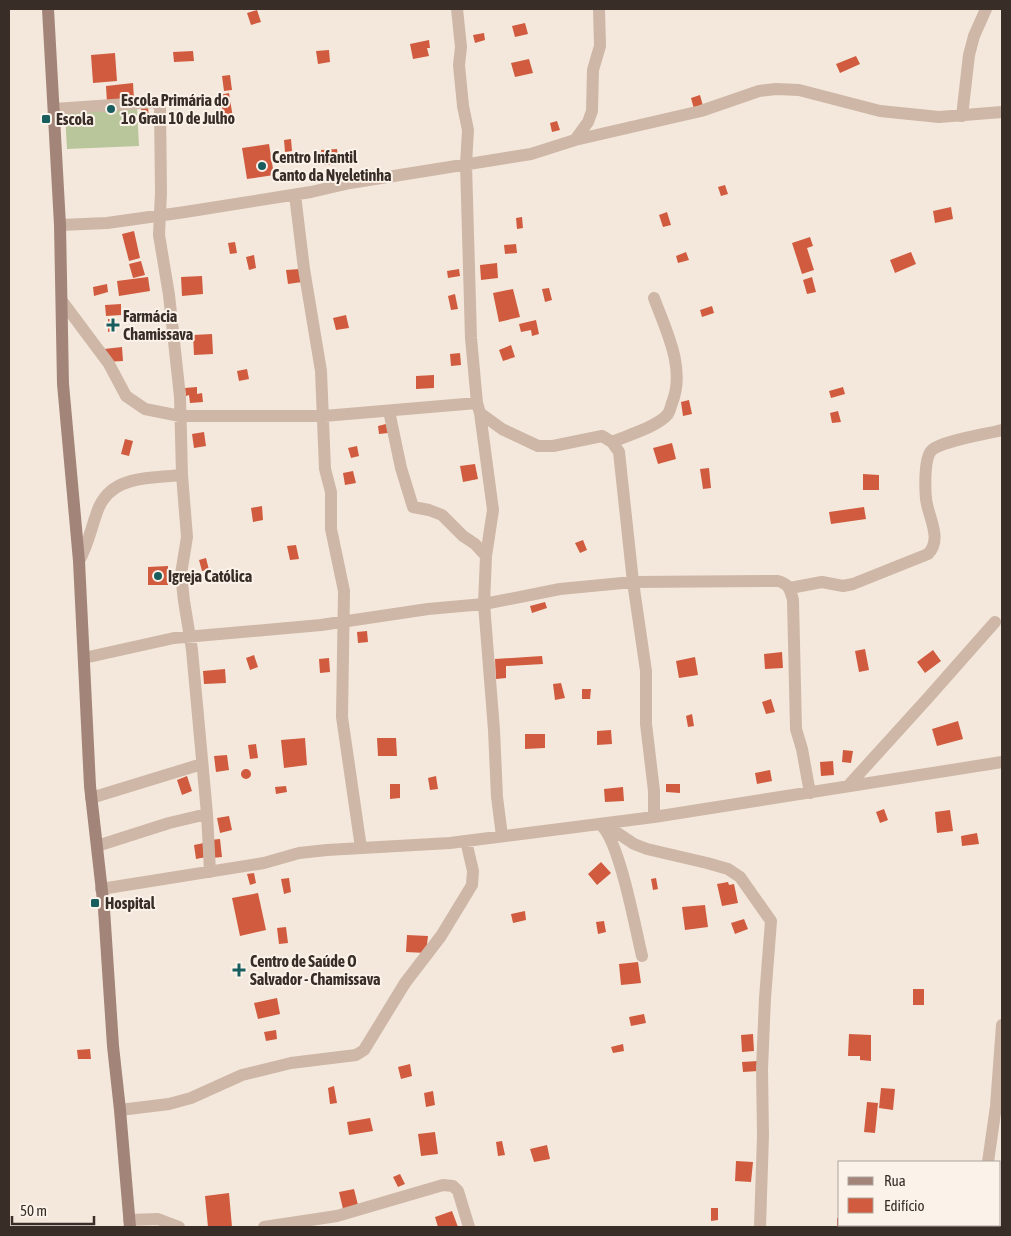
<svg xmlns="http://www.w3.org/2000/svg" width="1011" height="1236" font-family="'Asap Condensed',sans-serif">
  <rect width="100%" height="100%" fill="#f4e8dc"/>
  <path fill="#b9c59a" d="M137,108l2,38 -72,3 -2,-37z"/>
  <path fill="#d05b3e" d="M257,10l4,12 -10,3 -4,-12z
    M525,23l3,11 -13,3 -3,-11z
    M484,33l1,7 -10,3 -2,-8z
    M429,40l1,8h-3l2,8 -16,3 -3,-15z
    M329,50l1,12 -12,2 -2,-13z
    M193,51l1,10 -20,1 -1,-10z
    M115,53l2,28 -24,2 -2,-28z
    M856,56l4,8 -20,9 -4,-9z
    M529,59l4,14 -18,4 -4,-14z
    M230,75l2,15 -8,1 -2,-15z
    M133,83l1,17 -27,3 -1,-17z
    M229,93l4,25 -9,1 -4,-24z
    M700,95l3,11 -9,3 -3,-11z
    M148,107l1,11 -6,1 -2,-11z
    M557,121l3,9 -8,2 -2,-9z
    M291,139l1,12 -7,1 -1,-12z
    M269,144l5,31 -27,4 -5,-31z
    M337,149l2,15 -16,1 -2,-15z
    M725,185l3,9 -7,2 -3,-9z
    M951,207l2,12 -18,4 -2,-12z
    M667,212l4,13 -8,2 -4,-12z
    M522,217l1,11 -6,1 -1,-11z
    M134,231l6,27 -11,3 -7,-27z
    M810,237l3,9 -6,2 7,22 -12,4 -10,-31z
    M235,242l2,11 -7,1 -2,-11z
    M516,244l1,9 -12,1 -1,-9z
    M686,252l3,8 -11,3 -2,-7z
    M911,252l5,12 -21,9 -5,-13z
    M254,255l2,13 -7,2 -3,-13z
    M141,261l4,14 -12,3 -4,-14z
    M497,263l1,15 -17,2 -1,-15z
    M300,269l2,13 -14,2 -2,-14z
    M459,269l1,7 -12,2 -1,-7z
    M202,276l1,18 -21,2 -1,-19z
    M148,277l2,14 -31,5 -2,-15z
    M812,277l4,15 -9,2 -4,-14z
    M107,284l1,8 -14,4 -1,-9z
    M549,288l3,12 -7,2 -3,-13z
    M513,289l7,28 -21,5 -6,-29z
    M455,294l3,15 -7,1 -3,-14z
    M121,304v11l-15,1 -1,-11z
    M712,306l2,7 -12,4 -2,-7z
    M346,315l3,13 -13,2 -3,-12z
    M108,319h8v12l-8,1z
    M536,320l3,14 -7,2 -1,-6 -10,2 -2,-8z
    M212,334l1,20 -19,1 -1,-20z
    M511,345l4,12 -12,4 -4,-11z
    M122,347l1,14 -18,1 -1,-13z
    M460,353l1,12 -10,1 -1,-12z
    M247,369l2,10 -10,2 -2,-10z
    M434,375v13l-18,1v-13z
    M197,387v7l5,-1 1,9 -13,1 -1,-8 -3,1 -1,-8z
    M843,387l2,7 -14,4 -2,-7z
    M689,400l3,14 -9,2 -2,-14z
    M838,411l3,11 -9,1 -2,-10z
    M386,424l2,9 -9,1 -1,-8z
    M204,432l2,14 -12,2 -2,-14z
    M125,439l8,2 -4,15 -8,-2z
    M672,443l4,16 -18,5 -5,-16z
    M357,446l2,10 -8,2 -3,-10z
    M475,464l3,15 -15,3 -3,-16z
    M709,468l2,20 -8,1 -3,-20z
    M353,471l3,12 -11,2 -2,-12z
    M863,474l16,1v15h-16z
    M262,506l1,14 -10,2 -2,-14z
    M864,507l2,12 -35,5 -2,-12z
    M583,540l4,10 -7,3 -5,-10z
    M296,545l3,14 -9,1 -3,-14z
    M206,558l3,12 -7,1 -3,-11z
    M168,566v19h-20v-18z
    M545,602l2,6 -15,5 -2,-7z
    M367,631l1,11 -10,1 -1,-11z
    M865,649l4,21 -10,2 -4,-21z
    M933,650l8,11 -16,12 -8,-11z
    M782,652l1,16 -18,1 -1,-15z
    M254,655l4,12 -8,3 -4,-12z
    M542,656l1,8 -37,2v12l-10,1 -1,-20z
    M695,657l3,18 -19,3 -3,-17z
    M329,658l1,14 -10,1 -1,-14z
    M225,669l1,14 -22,1 -1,-13z
    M561,683l4,15 -10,2 -2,-16z
    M582,689h9l-1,10h-8z
    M771,699l4,13 -9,2 -4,-12z
    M692,714l2,12 -6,1 -2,-11z
    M958,721l5,18 -26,7 -5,-17z
    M611,730l1,14 -15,1v-14z
    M525,734h20v14l-20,1z
    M305,738l2,27 -23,3 -3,-28z
    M377,738h19l1,18h-19z
    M256,744l2,14 -8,1 -2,-14z
    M843,750l10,1 -2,12 -9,-1z
    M227,755l2,15 -13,2 -2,-16z
    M833,761l1,14 -13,1 -1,-14z
    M241 774a5 5 0 1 1 10 0a5 5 0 1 1-10 0Z
    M770,770l2,11 -15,3 -2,-11z
    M187,776l5,15 -10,4 -5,-15z
    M436,776l2,13 -8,1 -2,-12z
    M390,784h10v14l-10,1z
    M666,784h14v9l-14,-1z
    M286,786l1,6 -11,2 -1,-7z
    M623,787l1,14 -19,1 -1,-13z
    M884,809l4,11 -8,3 -4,-11z
    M950,810l3,21 -16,2 -2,-21z
    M229,816l3,14 -12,3 -3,-15z
    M977,833l2,11 -17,2 -1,-10z
    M220,839l2,18 -10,1 -2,-18z
    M204,843l2,14 -10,2 -2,-14z
    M601,862l10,11 -14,12 -9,-11z
    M254,873l2,10 -6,2 -3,-11z
    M289,878l2,14 -7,2 -3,-15z
    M656,878l2,11 -5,1 -2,-11z
    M728,882l1,3 5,-1 4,19 -16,3 -5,-22z
    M258,893l8,37 -26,6 -8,-38z
    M705,905l3,22 -23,3 -3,-23z
    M525,911l1,9 -13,3 -2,-9z
    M744,919l4,10 -13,5 -4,-11z
    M604,921l2,11 -8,2 -2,-12z
    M286,927l2,16 -9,1 -2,-16z
    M407,935l21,1 -2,17 -20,-1z
    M638,962l3,21 -20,2 -2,-21z
    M913,989h11v16h-11z
    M277,998l3,16 -22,5 -4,-16z
    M644,1014l2,9 -15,3 -2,-9z
    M276,1030l1,9 -11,2 -2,-9z
    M753,1034l1,17 -12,1 -1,-17z
    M849,1034l22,1v26l-11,-1v-4h-12z
    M623,1044l1,7 -11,2 -2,-6z
    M90,1049l1,10h-13l-1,-9z
    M758,1061v10l-15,1 -1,-10z
    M410,1064l2,12 -11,3 -3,-12z
    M334,1086l3,17 -7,1 -2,-16z
    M881,1088l14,1 -2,21 -14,-2z
    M433,1091l2,14 -9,2 -2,-14z
    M867,1102l11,1 -3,30 -11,-1z
    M370,1118l3,13 -24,4 -2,-13z
    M435,1132l3,22 -17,2 -3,-22z
    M502,1141l3,14 -7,1 -2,-14z
    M547,1145l3,14 -16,3 -4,-13z
    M736,1161l17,1 -2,20 -16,-1z
    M400,1174l5,10 -7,3 -5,-10z
    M354,1189l4,16 -15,4 -4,-17z
    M229,1193l3,34h-24l-3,-31z
    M711,1208h7v12l-7,1z
    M452,1211l6,16h-20l-3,-10z
    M837,1218h3v7h29l-1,2h-31z"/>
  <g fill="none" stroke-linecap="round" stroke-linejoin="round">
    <path stroke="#ceb7a7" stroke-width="12" d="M457,9l4,38 -2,18 4,41 5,24 -2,34 5,174 6,65 3,10 13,97 -7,46 -2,48 10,126 3,67 5,39
      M54,109l102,-7 4,6 1,84 -2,43 10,60 11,102 2,78 5,62 -6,37 3,27 8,49 15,164 3,58
      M962,116l7,-61 5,-19 12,-27
      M575,140l13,-18 4,-11 1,-41 7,-24 -1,-37
      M295,195l9,74 17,102 4,98 6,23v37l13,62 -2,126 19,131
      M60,225l47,-2 78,-11 126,-20 39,-9 181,-29 44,-14 126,-29 58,-20 17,-2 23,1 81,21 59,6 63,-5
      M62,301l47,63 17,32 19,13 35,7h144l153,-13
      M389,411l12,57 12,39 16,3 13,5 21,21 12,8 11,12
      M480,413l22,16 36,17h15l49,-10 10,6 7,10 14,130 13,89v53l8,67v26
      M612,442c16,-7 45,-15 56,-28 2,-3 3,-8 4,-11 14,-35 -6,-72 -18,-105
      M79,561c8,-14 11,-28 16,-43 2,-6 4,-13 8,-18 16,-25 53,-22 79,-25
      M790,588l32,-6 21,4 10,-2 75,-30c15,-15 0,-37 -2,-55 -1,-11 -2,-42 6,-49 10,-9 55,-16 70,-20
      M84,658l90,-20 147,-13 107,-16 56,-5 76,-15 73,-7 145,-1c11,3 12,8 15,19l3,129 6,20 8,44
      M848,786l79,-87 68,-77
      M91,798l111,-34
      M602,826c18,18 33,101 40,130
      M607,830h6l21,14 13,5 60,14 21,6 12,8 31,44 -6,77 -3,71 1,66 -3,92
      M97,846l72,-23 38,-9
      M101,889l163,-26 35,-10 28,-3 123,-7 204,-26 348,-55
      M120,1110l49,-6 22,-6 51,-23 49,-12 65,-8 8,-5 41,-67 36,-47 31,-51 1,-14 -7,-30
      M988,1162l8,-56 6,-81
      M129,1220l29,-1 21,8
      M264,1227l73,-11 106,-31 10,1 5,5 11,36
      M978,1227v-2"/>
    <path stroke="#a28578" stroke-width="12" d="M48,9l12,216 3,159 16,177 11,225 14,123 9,137 7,64 10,117"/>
  </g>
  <g fill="#195e5f" stroke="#fbf2e9" stroke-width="2">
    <circle cx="111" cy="109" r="5"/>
    <rect x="41" y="114" width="10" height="10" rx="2.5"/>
    <circle cx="262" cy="166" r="5"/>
    <path d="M110.5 317.5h5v5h5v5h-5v5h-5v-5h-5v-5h5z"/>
    <circle cx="158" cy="576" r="5"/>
    <rect x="90" y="898" width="10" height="10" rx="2.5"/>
    <path d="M236.5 962.5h5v5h5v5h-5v5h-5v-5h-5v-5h5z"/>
  </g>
  <g text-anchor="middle" stroke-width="4" stroke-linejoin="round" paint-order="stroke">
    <g font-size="16" font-weight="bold" fill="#392d28" stroke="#fbf2e9" text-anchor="start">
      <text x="121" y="106">Escola Primária do<tspan x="121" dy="18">1o Grau 10 de Julho</tspan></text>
      <text x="56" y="125">Escola</text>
      <text x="272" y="163">Centro Infantil<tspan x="272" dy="18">Canto da Nyeletinha</tspan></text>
      <text x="123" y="322">Farmácia<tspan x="123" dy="18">Chamissava</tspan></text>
      <text x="168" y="582">Igreja Católica</text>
      <text x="105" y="909">Hospital</text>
      <text x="250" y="967">Centro de Saúde O<tspan x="250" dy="18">Salvador - Chamissava</tspan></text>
    </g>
  </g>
  <rect width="1011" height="1236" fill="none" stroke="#392d28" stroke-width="20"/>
  <rect x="838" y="1161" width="162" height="65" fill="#fbf2e9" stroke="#ada39c"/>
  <rect x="848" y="1177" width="25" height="8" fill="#a28578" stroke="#ada39c"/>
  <text x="884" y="1186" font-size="15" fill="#392d28">Rua</text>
  <rect x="848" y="1198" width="25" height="15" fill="#d05b3e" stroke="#ada39c"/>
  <text x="884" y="1211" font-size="15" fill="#392d28">Edifício</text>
  <path d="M12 1216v8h82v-8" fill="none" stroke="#392d28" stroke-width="2.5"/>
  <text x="20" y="1216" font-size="15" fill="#392d28" stroke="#fbf2e9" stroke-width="4" paint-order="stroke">50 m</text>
</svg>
